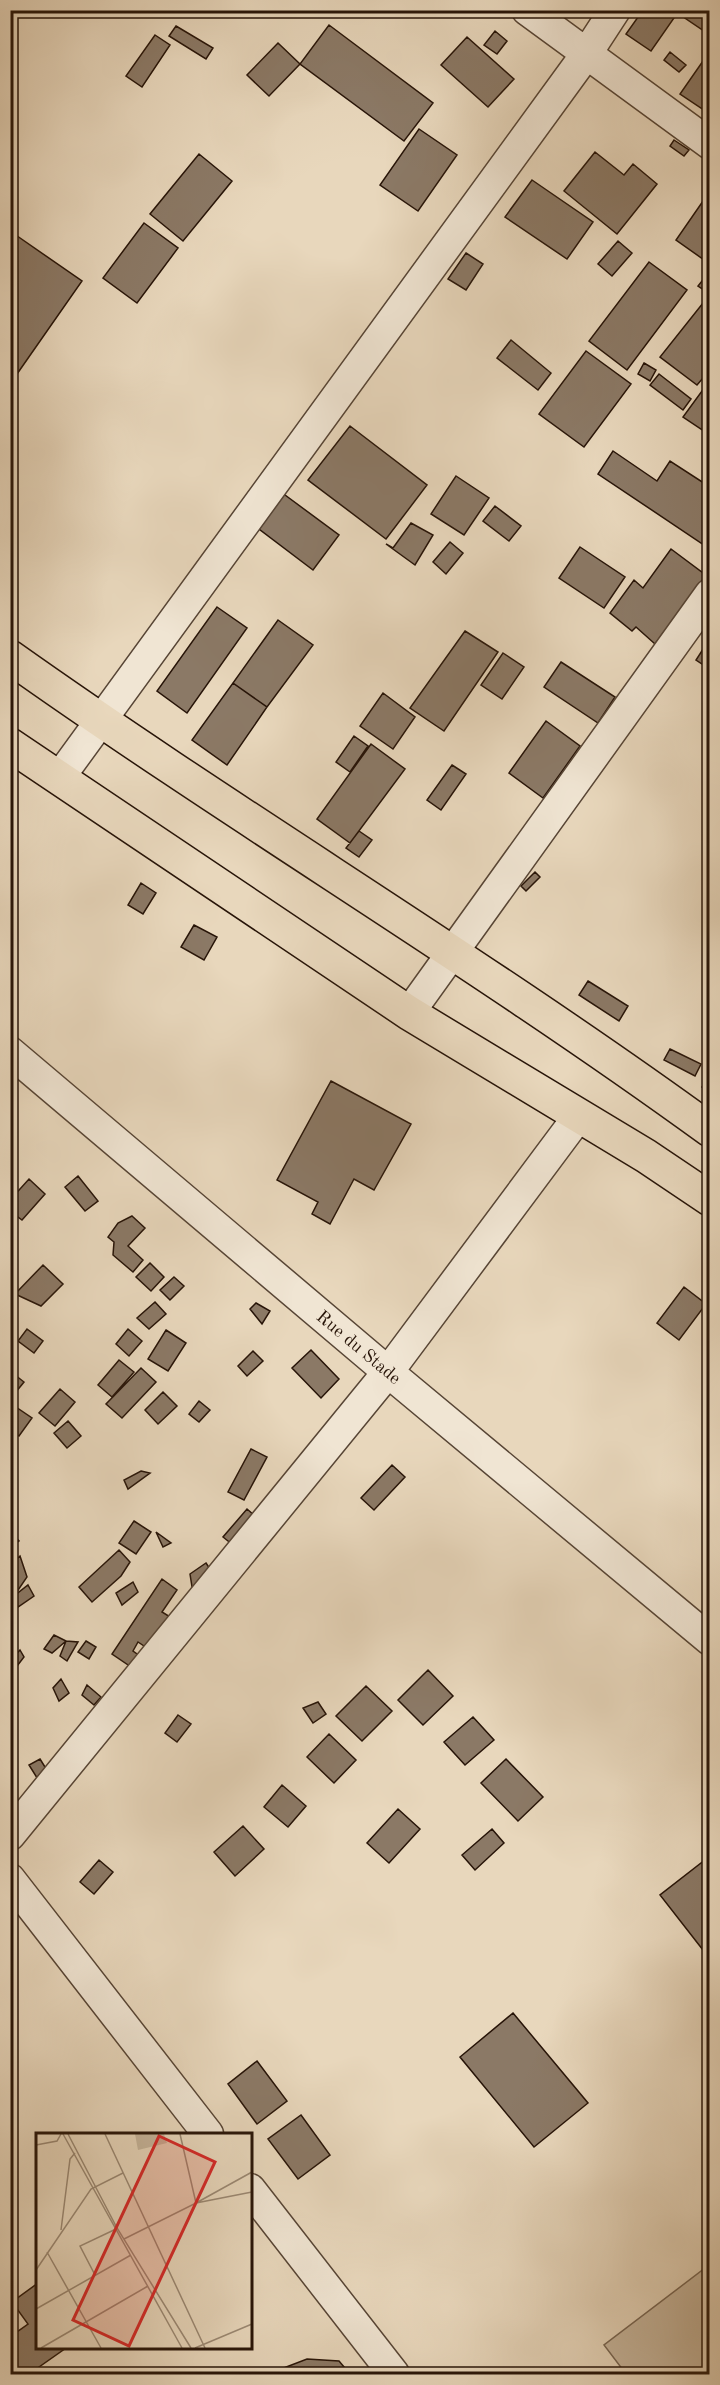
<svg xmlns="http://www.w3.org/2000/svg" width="720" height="2385" font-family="'Old Standard TT',serif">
  <rect width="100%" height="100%" fill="#e8d7bc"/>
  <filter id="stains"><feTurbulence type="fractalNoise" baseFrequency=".00333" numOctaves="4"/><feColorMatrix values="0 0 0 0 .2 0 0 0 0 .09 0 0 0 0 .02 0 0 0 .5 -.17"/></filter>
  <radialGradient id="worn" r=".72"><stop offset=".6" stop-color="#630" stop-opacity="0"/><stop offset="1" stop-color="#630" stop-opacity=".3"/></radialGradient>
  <path fill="#c7b69d" stroke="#776552" stroke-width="1.5" d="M709,2265v109h-83l-22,-29z"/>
  <path fill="#8b7966" stroke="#271408" stroke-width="1.5" d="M643,10h21l10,8 -23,33 -25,-17z
    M673,10h37v25z
    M329,25l104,78 -29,38 -104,-77z
    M176,26l37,22 -7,11 -37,-23z
    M495,31l12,10 -10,13 -13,-9z
    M155,35l15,10 -28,42 -16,-11z
    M467,37l47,42 -26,28 -47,-42z
    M278,43l22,21 -31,32 -22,-21z
    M710,51v63l-30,-20z
    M670,52l16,13 -7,7 -15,-12z
    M419,129l38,26 -39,56 -38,-26z
    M674,140l15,10 -5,6 -14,-10z
    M595,152l29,23 9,-11 24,20 -40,50 -53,-43z
    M199,154l33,27 -49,60 -33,-27z
    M532,180l61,42 -26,37 -62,-42z
    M710,191v68l-3,3 -31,-22z
    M144,223l34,25 -41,55 -34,-25z
    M10,231l72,50 -72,103z
    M618,241l14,12 -20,23 -14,-12z
    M466,253l17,11 -17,26 -18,-11z
    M649,262l38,28 -60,80 -38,-29z
    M710,271v23l-12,-8z
    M703,303l7,5v62l-13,15 -37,-28z
    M511,340l40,33 -13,17 -41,-32z
    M586,351l45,33 -47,63 -45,-33z
    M644,363l12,7 -6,11 -12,-7z
    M659,374l32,25 -8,11 -33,-25z
    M710,380v55l-27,-18z
    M350,426l77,59 -41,54 -78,-59z
    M613,451l44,30 13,-20 40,26v62l-112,-75z
    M456,476l33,22 -25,37 -33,-21z
    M281,492l58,43 -26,35 -58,-44z
    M495,506l26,20 -12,15 -26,-20z
    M411,523l22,12 -18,30 -29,-21 7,4z
    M450,542l13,11 -17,21 -13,-12z
    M580,547l45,30 -21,31 -45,-30z
    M671,549l36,27 -52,68 -19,-17 -4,4 -22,-18 24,-33 9,8z
    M217,607l30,21 -60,85 -30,-22z
    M278,620l35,25 -46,62 -34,-24z
    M465,631l33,21 -54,79 -34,-23z
    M707,643l3,3v8l-8,10 -6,-4z
    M503,653l21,14 -22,32 -21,-14z
    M561,662l54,35 -17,26 -54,-36z
    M233,683l34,24 -40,58 -35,-25z
    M383,693l32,24 -22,32 -33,-23z
    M546,721l34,25 -37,52 -34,-25z
    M354,736l14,10 -18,26 -14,-10z
    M371,744l34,25 -55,74 -33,-24z
    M452,765l14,9 -25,36 -14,-10z
    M359,831l13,9 -13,17 -13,-9z
    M535,872l5,5 -14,14 -5,-5z
    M141,883l15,10 -13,21 -15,-9z
    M194,925l23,12 -13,23 -23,-13z
    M588,981l40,25 -9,15 -40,-26z
    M670,1049l31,15 -6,12 -31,-16z
    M710,1076v16l-8,-5z
    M331,1081l80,43 -37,66 -20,-11 -24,45 -18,-10 6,-12 -41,-22z
    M78,1176l20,25 -13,10 -20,-24z
    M29,1179l16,15 -23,26 -12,-9v-11z
    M132,1216l13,12 -17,18 15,14 -10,12 -20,-17 1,-13 -6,-5 10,-14z
    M150,1263l14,14 -13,14 -15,-14z
    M43,1265l20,19 -22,22 -26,-12z
    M174,1277l10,9 -14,14 -10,-10z
    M684,1287l22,17 -27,36 -22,-17z
    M155,1302l11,12 -17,15 -12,-11z
    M256,1303l14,8 -8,13 -12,-15z
    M27,1329l16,12 -9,12 -16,-12z
    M128,1329l14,12 -13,15 -13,-12z
    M166,1330l20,13 -18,28 -20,-12z
    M311,1350l28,29 -18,19 -29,-30z
    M253,1351l10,10 -16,15 -9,-10z
    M119,1360l15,12 -22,25 -14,-12z
    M141,1368l15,14 -34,36 -16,-14z
    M10,1371l14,11 -13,16h-1z
    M60,1389l15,13 -20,24 -16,-13z
    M163,1392l14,14 -19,18 -13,-14z
    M199,1401l11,9 -11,12 -10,-8z
    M10,1403l22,15 -13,18 -9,-6z
    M68,1421l13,15 -14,12 -13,-15z
    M251,1449l16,8 -23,43 -16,-8z
    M392,1465l13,12 -31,33 -13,-12z
    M141,1471l9,2 -22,16 -4,-9z
    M247,1509l15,13 -24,27 -15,-12z
    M134,1521l17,11 -15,22 -17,-11z
    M10,1531l9,10 -9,7z
    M156,1532l15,11 -8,4z
    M119,1550l11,12 -9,14 -29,26 -13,-15z
    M20,1556l7,21 -13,19 -4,-4v-27z
    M206,1563l8,12 -21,18 -3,-19z
    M162,1579l15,11 -15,22 13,8 -22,32 -15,-10 -5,9 11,8 -7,12 -25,-17z
    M133,1582l5,10 -16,13 -6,-12z
    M28,1585l6,11 -16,11 -4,-11z
    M54,1635l12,6 -14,12 -8,-4z
    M66,1641l12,1 -11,19 -7,-5z
    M86,1641l10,6 -7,12 -11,-7z
    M20,1650l4,7 -10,13 -4,-2v-7z
    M428,1670l25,26 -30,29 -25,-25z
    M61,1679l8,14 -10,8 -6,-13z
    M87,1685l14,12 -7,8 -12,-10z
    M366,1686l26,25 -30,30 -26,-25z
    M318,1702l8,12 -13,9 -10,-15z
    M178,1715l13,9 -14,18 -12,-9z
    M473,1717l21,23 -29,25 -21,-23z
    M329,1734l27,26 -22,23 -27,-26z
    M40,1759l10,16 -11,6 -10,-16z
    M506,1759l37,38 -25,24 -37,-38z
    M282,1785l24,21 -18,21 -24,-20z
    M398,1809l22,20 -31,34 -22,-20z
    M243,1826l21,23 -29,27 -21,-24z
    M492,1829l12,14 -29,27 -13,-15z
    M710,1856v103l-50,-64z
    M99,1860l14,12 -19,22 -14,-12z
    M513,2013l75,90 -54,44 -74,-90z
    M257,2061l30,40 -30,23 -29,-40z
    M301,2115l29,40 -32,24 -30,-40z
    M38,2283v65h28l-37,26h-19v-37l18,-13 -16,-22z
    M307,2359l32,2 11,13h-82z"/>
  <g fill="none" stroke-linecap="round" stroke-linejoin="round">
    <defs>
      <path id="street" d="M527,10l183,134
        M59,778l528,-725 28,-43
        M409,1013l301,-419
        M10,1052l378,320 322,268
        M10,1835l378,-463 190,-255
        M10,1879l198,255
        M250,2189l144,185"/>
      <path id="primary" d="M10,657c230,163 472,307 700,473
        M10,745l399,268 237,143 64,43"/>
    </defs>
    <use href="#street" stroke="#574535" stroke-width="33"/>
    <use href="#primary" stroke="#271408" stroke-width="36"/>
    <use href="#street" stroke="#f0e5d3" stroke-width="30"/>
    <use href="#primary" stroke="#e8d7bc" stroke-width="33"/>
  </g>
  <g text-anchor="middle" stroke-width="4.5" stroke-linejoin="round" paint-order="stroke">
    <g font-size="18" fill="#271408" stroke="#f0e5d3">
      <text transform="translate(359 1347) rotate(40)" y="6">Rue du Stade</text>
    </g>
  </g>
  <g transform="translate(36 2133)">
    <rect width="216" height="216" fill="#e8d7bc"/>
    <path d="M99,1h29l3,9 -29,7z" fill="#c7b69d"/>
    <path fill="none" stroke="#9b8974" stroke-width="1.5" d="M27,1l119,214M32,1l49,94 74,120M69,1l100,214M144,1l16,69 56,-31M0,12l21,-4 4,-7M25,97l9,-71 5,-6M88,106l72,-36 56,-11M11,119l54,96M0,137l55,-81 32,-16M59,142l-15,-29 36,-17M0,176l95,-54M5,215l107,-62M159,215l57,-24"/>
    <path fill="#d62828" fill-opacity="0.15" stroke="#d62828" stroke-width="3" d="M123,3l56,26 -86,184 -56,-26z"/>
    <rect width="216" height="216" fill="none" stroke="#271408" stroke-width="3"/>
  </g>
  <rect width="720" height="2385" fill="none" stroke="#e8d7bc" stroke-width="36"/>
  <rect x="12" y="12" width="696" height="2361" fill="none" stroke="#271408" stroke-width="3"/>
  <rect x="18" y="18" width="684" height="2349" fill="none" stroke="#271408" stroke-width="1.5"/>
  <rect width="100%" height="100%" filter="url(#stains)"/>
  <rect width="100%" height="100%" fill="url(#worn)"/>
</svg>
